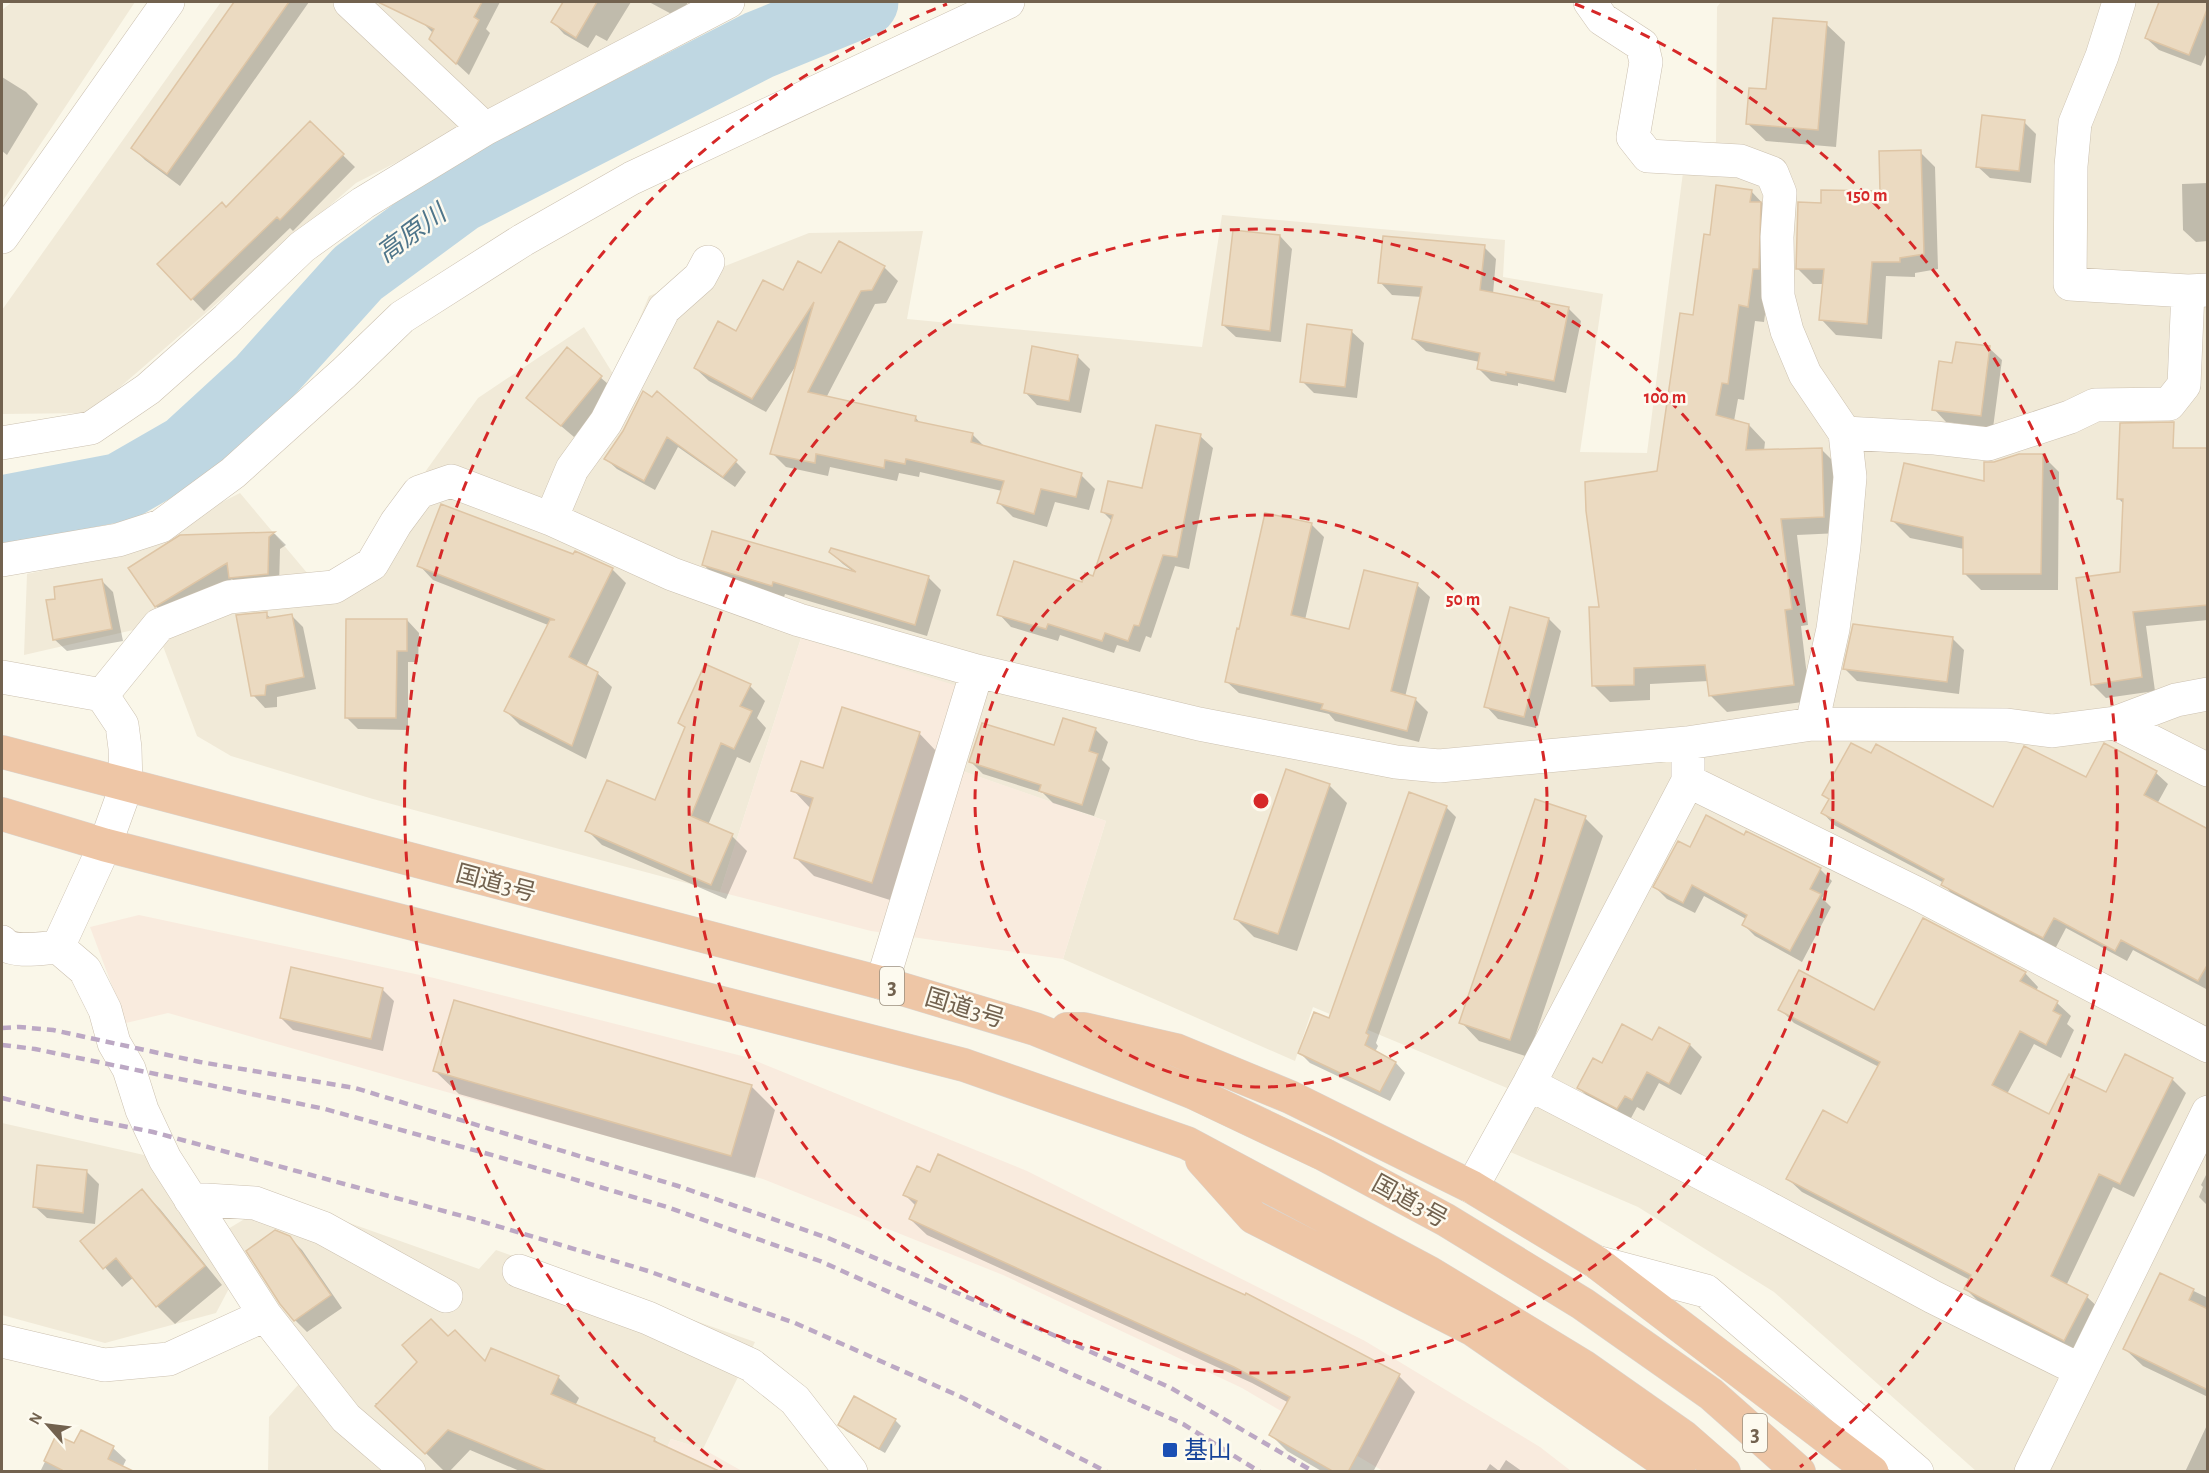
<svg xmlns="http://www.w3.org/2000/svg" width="2209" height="1473" font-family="'Alegreya Sans','Noto Sans JP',sans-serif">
  <rect width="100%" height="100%" fill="#faf7e9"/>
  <path fill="#f1ead8" d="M12,2h123l-133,200v-192z
    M221,2h490l-355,181 -266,230 -88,1v-104z
    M1721,2h486v1469h-231l-202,-179 -136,-85 -158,-68 27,-51 -194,-81 -18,54 -232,-102 43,-138 -167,-58 -138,-125 -81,254 -347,-93 -142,-43 -34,-20 -42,-111 -131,30 3,-81 95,-21 118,-60 73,87 52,-24 113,-158 106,-71 31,50 34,-81 160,-63 114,-2 -16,88 295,28 20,-132 283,25 -2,37 100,17 -23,158 67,1 39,-304 30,-7 1,-135z
    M2,1123l151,34 81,122 -18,34 -111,30 -103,-28z
    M279,1198l200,71 17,-19 259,92 -52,107 -32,-10 -15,32h-388l1,-54 30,-33 -71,-155z"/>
  <path fill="#f9ebde" d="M801,638l160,49 -21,76 166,58 -43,138 -192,-28 -151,-39z
    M139,915l295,63 312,79 281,114 338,170 175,106 31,24h-188l-141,-83 -239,-113 -240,-96 -281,-77 -314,-89 -42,10 -36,-96z
    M671,1439l32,10 39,22 -86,1z"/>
  <path fill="#0003" d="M236,2h73l-129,184 -35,-26 -12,-12z
    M432,2h68l-14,27 4,4 -21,42 -26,-24 -10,-18 -12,-12z
    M565,2h66l-24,39 -11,-6 -8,13 -24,-14 -11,-12z
    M649,2h39l-9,16z
    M2160,2h32l16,6v42l-7,16 -42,-16 -13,-12z
    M1826,24l19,18 -9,105 -70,-6 -19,-18 21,-32z
    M2,77l24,15 12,12 -31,51 -5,-4z
    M2024,122l12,12 -5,49 -41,-5 -13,-12z
    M310,123l45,44 -62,64 -3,-3 -86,83 -45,-47 67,-55z
    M1920,152l15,15 3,102 -23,4v4l-29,-1 -4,63 -46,-4 -15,-16 3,-35h-11l-15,-15 24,-65 59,-11z
    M2208,183v58l-12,1 -13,-12 -1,-46z
    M1751,191l16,17 2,77 -5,37 -9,-1 -11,79 -6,-1 -4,22 15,4 16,17 -1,9 57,-2 17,17 2,67 -43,2 11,90 -7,1 9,75 -83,11 -17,-17 -1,-14 -59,3v16l-40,2 -17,-17 7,-77 59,-135 52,-236z
    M1280,236l12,13 -11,93 -45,-5 -13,-12z
    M1484,247l12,12 -3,35 76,15 12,12 -15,72 -48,-10v3l-27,-5 -12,-12 1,-7 -54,-11 -13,-12 9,-42 -30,-2 -12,-13z
    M884,267l14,14 -12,22 -11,1 -49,94 89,19 6,7 51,10 13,13 96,28 14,14 -6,21 -34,-8 -8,25 -34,-10 -14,-14 3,-12 -82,-19 -1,5 -20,-4 -2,8 -67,-14 -2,9 -42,-9 -14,-14 25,-89 -31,48 -57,-31 -14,-13 89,-76 38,-17z
    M1351,331l13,12 -7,55 -43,-5 -12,-12z
    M1989,348l13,12 -9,68 -47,-6 -12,-13 19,-45z
    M567,349l47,40 -40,48 -46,-39z
    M1077,356l13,13 -9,44 -44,-8 -12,-13z
    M644,393l92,69 10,10 -11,15 -57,-40 -23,43 -38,-21 -11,-10 18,-28z
    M1200,436l13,12 -24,121 -14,-3 -24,72 -5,-2 -6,16 -23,-7 -3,8 -54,-18 -2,6 -47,-14 -12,-13 95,-36 18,-57 -9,-9 40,-22z
    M2042,455l17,17 -1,118h-77l-17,-17v-24l-54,-11 -17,-17 92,-38z
    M2208,466v154l-62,6 9,65 -49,7 -14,-14 30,-111 2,-69 -5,-5z
    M1312,525l12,12 -19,83 45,11 67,-46 13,12 -25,100 10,2 13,13 -9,30 -84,-21 -6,-7 -90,-21 -13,-12z
    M275,534l11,11 -6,4 -1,37 -36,4 -11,-11 -64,39 -12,-12 25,-69z
    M831,550l98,28 12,12 -14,46 -142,-42 -1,3 -69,-20 -12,-13 151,8 -11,-8 -13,-12z
    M419,565l193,4 14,14 -40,84 11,6 15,14 -26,72 -66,-34 -14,-14 42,-86 -115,-45z
    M101,580l12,12 10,49 -56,10 -13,-12 3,-39z
    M266,614l6,5 19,-4 12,12 13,62 -39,8v10l-12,1 -12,-13z
    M1549,619l12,12 -25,97 -38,-9 -12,-13z
    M407,620l12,13 -1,29h-10v68l-50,-1 -12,-12z
    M1952,638l12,12 -5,44 -102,-13 -12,-12z
    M750,686l15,15 -8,17 9,10 -16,35 -13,-6 -29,68 24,11 15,15 -21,48 -124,-54 -15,-15 69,-28 30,-73 -6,-6z
    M1064,720l32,10 12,12 -6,18 8,8 -16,48 -41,-13 -10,-10 -60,-19 -12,-12 84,-15z
    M919,733l18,19 -47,148 -76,-24 -18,-18 15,-49 -18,-19 31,-20z
    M2156,773l12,11 -11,20 51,25v161l-75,-40 -6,11 -61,-33 -11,21 -101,-53 -11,-12 1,-1 -110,-58 -11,-12 6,-13 -5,-5 170,14 92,-30z
    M1329,785l18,18 -50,148 -43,-14 -18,-18z
    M1446,807l10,10 -80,226 2,3 -3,6 21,11 9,10 -15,28 -80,-38 -10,-10 30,-33z
    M1585,818l18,18 -75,221 -49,-16 -18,-19z
    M1745,837l75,32 12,12 -10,17 9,9 -29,55 -47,-26 -12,-12 3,-5 -42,-23 -9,17 -28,-14 -12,-12 35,-38z
    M2025,973l13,14 -2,4 21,12 14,13 -4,8 7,6 -13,28 -27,-14 -27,50 42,22 57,-22 66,-15 14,14 -52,104 -21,-10 -47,99 21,11 14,13 -23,44 -98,-51 -14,-14 4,-9 -168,-88 -14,-13 60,-54 31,-58 -85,-44 -14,-14 95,3z
    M382,989l12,12 -11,50 -90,-21 -12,-12z
    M1653,1042l37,3 12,12 -21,38 -22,-12 -15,28 -7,-4 -7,13 -39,-20 -12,-12 24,-23z
    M435,1071l316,15 24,24 -20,68 -296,-84z
    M86,1171l13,13 -4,40 -48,-6 -13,-12z
    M2208,1171v35l-9,-9 4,-10 -2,-2z
    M142,1191l18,18 62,76 -47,39 -18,-18 -23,-29 -12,10 -40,-46z
    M905,1195l494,181 16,16 -42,80h-50l-36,-21 -17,-17 19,-31 -37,-20 -325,-148 -17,-16 6,-13z
    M289,1237l13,13 40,58 -35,24 -12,-12z
    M2161,1275l47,23v99l-65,-31 -18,-17z
    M448,1338l37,24 73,15 21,21 -4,8 79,33 8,8 55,25h-195l-52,-22 -21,22h-4l-70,-69h5z
    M895,1420l6,6 -16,27 -39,-22 -6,-6z
    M2208,1423v49h-23z
    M82,1432l31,16 13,12 -6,12h-80l17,-35 18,8z
    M1506,1460l17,12h-38l5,-8 9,7z"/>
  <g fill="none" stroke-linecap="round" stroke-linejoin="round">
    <path stroke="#bfd7e2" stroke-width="69" d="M2,510l119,-23 66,-38 73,-67 98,-109 102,-75 299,-153 105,-43"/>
  </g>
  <path fill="#ebdac1" stroke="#dec5a5" stroke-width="1.5" d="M234,2h55l-122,172 -36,-26z
    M378,2h104l-8,15 5,3 -23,44 -27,-25 5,-10z
    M563,2h34l-21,36 -25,-16z
    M2159,2h49v5l-19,48 -44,-17z
    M1773,18l54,4 -9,108 -72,-6 3,-36 17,1z
    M1982,115l43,5 -6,51 -43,-4z
    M310,121l34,33 -64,66 -3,-3 -86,83 -34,-36 65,-62 4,5z
    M1921,150l3,104 -24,4v4h-28l-5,62 -48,-4 5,-51h-28l2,-67 23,1v-13l59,1 -1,-40z
    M1716,185l36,5 -2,12h11l-2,67h-6l-5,38 -9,-2 -11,79 -6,-1 -6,32 33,9 -3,26 76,-2 2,69 -43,2 11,90 -7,1 9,75 -85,11 -4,-31 -71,3v17l-42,1 -3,-79h10l-13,-96 -1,-29 72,-11 23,-158 13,2 11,-81 6,1z
    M1233,230l47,5 -10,96 -48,-6z
    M1383,236l102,9 -5,45 89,17 -15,74 -48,-9v3l-29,-6 3,-16 -68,-14 10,-52 -44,-4z
    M839,241l46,25 -13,24 -11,1 -53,101 108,24 -1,5 58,12 -2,9 111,31 -6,24 -35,-8 -7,25 -37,-11 7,-22 -98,-22 -1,5 -20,-4 -1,8 -68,-14 -1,9 -45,-9 44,-152 -62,97 -58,-31 24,-47 18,10 27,-51 20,10 15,-29 23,12z
    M1307,324l45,6 -7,57 -45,-5z
    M1956,342l34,4 -9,70 -49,-6 7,-49 13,2z
    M1032,346l46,9 -9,46 -45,-8z
    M567,347l35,29 -41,50 -35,-28z
    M643,391l9,6 5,-6 80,69 -14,17 -56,-40 -23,44 -40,-22 19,-28z
    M2174,422l-1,26h35v157l-75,7 9,65 -51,8 -15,-107 44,-6 3,-73h-6l3,-76z
    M1156,425l45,9 -24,123 -14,-2 -24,71 -5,-1 -6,16 -23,-8 -3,8 -54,-17 -2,5 -49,-14 17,-54 68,21 3,-9 8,3 20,-61 -12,-3 7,-31 34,7z
    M2019,454h24l-2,120h-78v-37l-72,-16 13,-58 80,18v-19h10z
    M441,504l132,50 2,-3 38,17 -44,89 29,15 -26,74 -68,-35 46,-91h5l-138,-54z
    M1265,513l47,10 -21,92 58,14 15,-59 54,13 -27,108 25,7 -9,33 -86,-22 2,-5 -98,-22 12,-54 2,1z
    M712,531l144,41 -27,-20 2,-4 98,28 -14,49 -142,-43 -1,4 -70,-21z
    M275,532l-6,5 -1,37 -39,4 -2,-15 -72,44 -27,-39 52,-33z
    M102,579l10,50 -59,11 -7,-40 9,-1 -1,-12z
    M1510,607l39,11 -25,99 -40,-10z
    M267,612v6l25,-4 12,63 -38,8 -1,10 -14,1 -15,-81z
    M346,619h61v32h-10l-1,67h-51z
    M1853,624l100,13 -6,45 -104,-13z
    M705,664l46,20 -11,22 12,5 -18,38 -13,-6 -30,73 42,18 -22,51 -126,-54 22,-51 48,20 30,-73 -7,-4z
    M842,707l78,25 -48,151 -78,-25 19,-60 -22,-7 10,-30 22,7z
    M1063,718l33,10 -7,23 9,3 -16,51 -43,-14 2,-6 -72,-23 13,-39 72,22z
    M1851,743l20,10 5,-9 117,63 31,-61 62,31 18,-34 53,28 -13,24 64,34v135l-10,17 -77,-41 -6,11 -61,-33 -11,20 -102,-53 3,-6 -123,-66 8,-14 -7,-4z
    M1286,769l44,15 -52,150 -44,-15z
    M1409,792l38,14 -81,227 3,2 -4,10 31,17 -16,30 -82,-39 16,-41 15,6z
    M1535,799l51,17 -76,224 -51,-17z
    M1706,815l38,20 2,-4 75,37 -11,21 11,5 -31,57 -48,-26 5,-10 -55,-30 -9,18 -30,-16 25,-46 12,6z
    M1923,918l103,54 -6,9 38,20 -5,10 8,4 -15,30 -26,-14 -28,54 57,29 20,-40 37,18 19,-38 48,24 -53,106 -21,-10 -48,102 37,19 -24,46 -100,-52 7,-14 -185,-96 37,-69 24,13 33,-61 -102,-52 21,-40 75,40z
    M291,967l92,21 -12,51 -91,-21z
    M454,1000l298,85 -21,71 -298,-85z
    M1622,1024l30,16 7,-13 31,17 -21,40 -22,-12 -15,28 -7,-4 -8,13 -40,-21 16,-30 9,5z
    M938,1154l307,141 1,-2 154,81 -52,98h-14l-65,-37 21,-38 -56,-30 -325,-148 8,-18 -14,-6 14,-29 13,6z
    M37,1165l50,5 -4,43 -50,-6z
    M142,1189l63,77 -49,41 -40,-49 -13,11 -23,-28z
    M275,1230l15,6 41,59 -37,26 -14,-17 -34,-53z
    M2160,1273l34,16 -5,11 19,9v81l-85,-41z
    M431,1319l17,17 7,-6 30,31 6,-13 68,28 -8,18 104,44 -1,3 67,31h-172l-101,-42 -23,24 -50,-48 42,-44 -15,-17z
    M854,1396l42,23 -17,30 -41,-24z
    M81,1430l33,16 -6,13 27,13h-74l1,-2 -18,-9 12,-26 18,8z"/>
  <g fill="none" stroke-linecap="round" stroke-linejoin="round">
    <defs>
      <path id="minor" d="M350,2l135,127
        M1590,2l12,17 40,26 4,17 -13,75 15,19 92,5 32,12 8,20 -3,44 1,59 9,35 18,43 40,59 5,44 -6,69 -11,83 -21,95
        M2119,2l-17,54 -27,67 -4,43 -1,118 118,7 20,-1
        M2,237l166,-235
        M1845,433l90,5 53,6 82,-27 25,-12 74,-1 15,-19 4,-94
        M2,443l89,-15 57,-39 79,-70 75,-72 61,-44 122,-74 243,-127
        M551,519l21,-50 34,-47 58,-113 36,-32 8,-15
        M2,560l116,-20 43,-14 72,-53 111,-100 58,-56 121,-77 109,-62 376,-176
        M2,677l100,18 20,30 3,23 1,39 -21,58 -47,102c-15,1 -46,7 -56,-5
        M102,695l57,-70 70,-28 105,-10 38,-23 24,-41 23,-31 32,-11 100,38 121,55 127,46 178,51 222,53 197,38 43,4 248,-23 125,-19 195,1 45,6 63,-8 61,-23 32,-6
        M2115,723l93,47
        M1688,781l230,113 290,152
        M58,947l27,23 20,40 9,33 15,26 13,41 23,49 100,156 81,103 63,54
        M882,983l95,-312
        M1529,1084l228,118 176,95 147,73
        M1472,1187l57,-103 159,-303v-21
        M190,1199l65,4 68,25 123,68
        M1596,1262l110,29 211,181
        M519,1271l129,47 103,47 44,35 56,72
        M2,1341l102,24 65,-6 96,-44
        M2031,1472l177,-360"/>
      <path id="highway" d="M2,752l880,231 153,46 159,64 131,62 121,65 137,84 128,90 88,78
        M2,814l103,31 859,220 223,78 243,130 153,93 101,71 40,35
        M1067,1029h17l92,21 114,47 182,90 124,75 276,210
        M1202,1160l51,57 219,112 207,143"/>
    </defs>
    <use href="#minor" stroke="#ccc1b0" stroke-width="34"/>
    <use href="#highway" stroke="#dad6d1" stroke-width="34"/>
    <use href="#minor" stroke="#fff" stroke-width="33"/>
    <use href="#highway" stroke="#eec6a6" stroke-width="33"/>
    <path stroke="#bca8c4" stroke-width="4.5" stroke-dasharray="9 6" stroke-linecap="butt" d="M2,1028l17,-1 34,3 147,32 155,26 323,98 150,52 172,73 171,77 143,84
      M2,1045l33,4 290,60 174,48 168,50 153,54 363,163 77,48
      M2,1098l81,20 70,14 324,88 171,51 147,52 164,73 148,76"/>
  </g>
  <g fill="none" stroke="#d62828" stroke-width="3" stroke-dasharray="10 8">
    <circle cx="1261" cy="801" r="286"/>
    <circle cx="1261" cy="801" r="572"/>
    <path d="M722 1467A857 857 0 0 1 947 4M1575 4A857 857 0 0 1 1800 1467"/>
  </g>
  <rect fill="#1a4fb4" stroke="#fdfaef" stroke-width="2" x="1162" y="1442" width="16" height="16" rx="3"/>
  <g text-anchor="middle" stroke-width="5" stroke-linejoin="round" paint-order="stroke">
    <g fill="#fdfaef" stroke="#9c907f" stroke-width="1.5">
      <rect x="880" y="967" width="24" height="38" rx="4.5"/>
      <rect x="1743" y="1414" width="24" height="38" rx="4.5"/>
    </g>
    <g font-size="22" font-weight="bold" fill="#72624f">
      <text x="892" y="994">3</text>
      <text x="1755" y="1441">3</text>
    </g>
    <g font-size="24" fill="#72624f" stroke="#fdfaef">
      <text transform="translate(496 883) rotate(15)" y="8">国道3号</text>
      <text transform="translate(965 1008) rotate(17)" y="8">国道3号</text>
      <text transform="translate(1410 1201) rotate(29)" y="8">国道3号</text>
    </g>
    <g font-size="24" fill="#164399" stroke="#fdfaef" text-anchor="start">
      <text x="1184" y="1458">基山</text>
    </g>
    <g font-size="26" font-style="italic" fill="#4e758a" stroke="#fdfaef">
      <text transform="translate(411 233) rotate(-36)" y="9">高原川</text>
    </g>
  </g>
  <circle cx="1261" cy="801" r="9" fill="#d62828" stroke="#fdfaef" stroke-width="3"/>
  <g font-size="18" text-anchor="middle" font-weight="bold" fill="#d62828" stroke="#fdfaef" stroke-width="5" stroke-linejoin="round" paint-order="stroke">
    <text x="1867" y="201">150 m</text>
    <text x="1665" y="403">100 m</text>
    <text x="1463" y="605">50 m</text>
  </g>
  <rect width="2209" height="1473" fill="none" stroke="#72624f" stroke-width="6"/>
  <g transform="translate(48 1425) rotate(298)" stroke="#fdfaef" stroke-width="4.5" paint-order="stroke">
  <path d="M0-4.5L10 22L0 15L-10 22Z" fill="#72624f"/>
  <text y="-9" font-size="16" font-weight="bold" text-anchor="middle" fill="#72624f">N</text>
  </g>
</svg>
